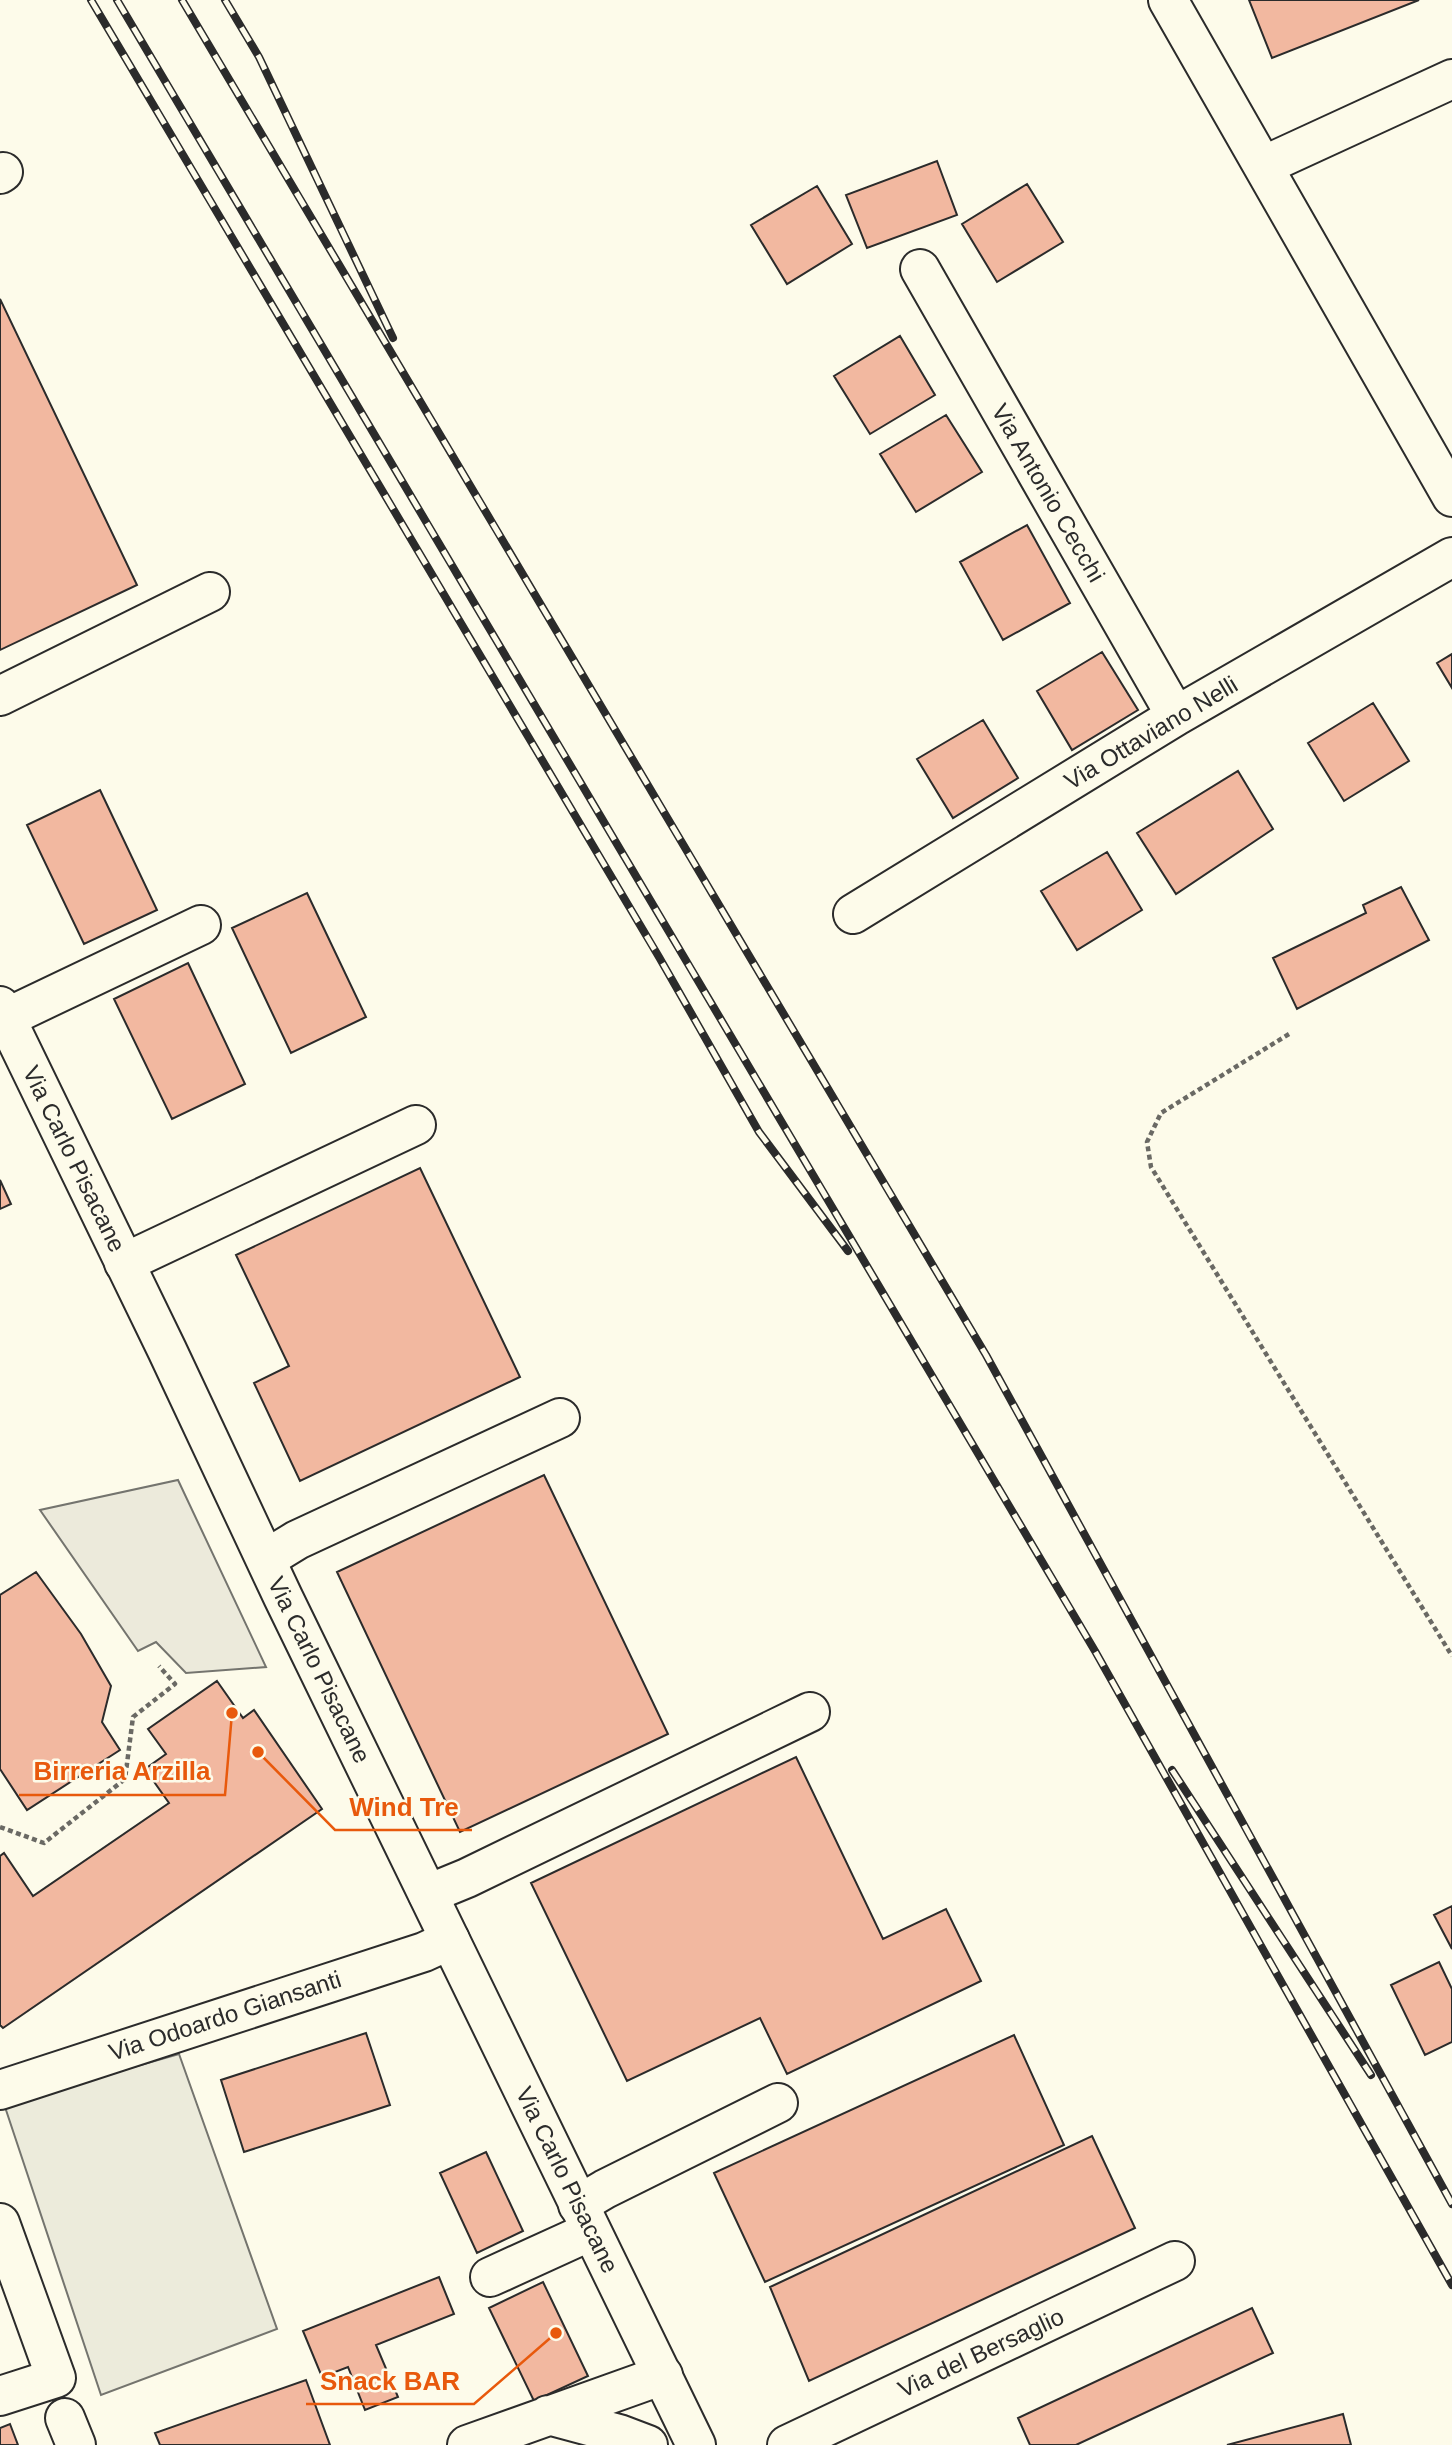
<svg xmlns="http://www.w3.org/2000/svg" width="1452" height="2445" font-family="Arial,sans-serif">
  <rect width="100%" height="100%" fill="#fdfbea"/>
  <path fill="#ecebdb" stroke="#74746e" stroke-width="2" d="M179,2054l98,275 -176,66 -97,-291z"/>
  <path fill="#eceadb" stroke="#74746e" stroke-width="2" d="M178,1480l88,187 -80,6 -30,-31 -18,9 -98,-141z"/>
  <path fill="#f2b8a0" stroke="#2b2b2b" stroke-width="2" d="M1249,0h170l-147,58z
    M937,161l20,54 -90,33 -21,-53z
    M1027,184l36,58 -66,40 -35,-58z
    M817,186l35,58 -65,40 -36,-59z
    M0,299l137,286 -137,65z
    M900,336l35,59 -65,39 -36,-58z
    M946,415l36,57 -66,40 -36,-58z
    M1027,525l43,78 -67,37 -43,-78z
    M1102,652l36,58 -66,40 -35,-59z
    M1452,654v34l-15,-25z
    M1373,703l36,58 -65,40 -36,-58z
    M983,720l35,58 -65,40 -36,-59z
    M1238,771l35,58 -97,65 -39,-61z
    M100,790l57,120 -73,34 -57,-119z
    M1107,852l35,58 -65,40 -36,-59z
    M1401,887l28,53 -132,69 -24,-51 93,-45 -3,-8z
    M307,893l59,124 -75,36 -59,-125z
    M188,963l57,121 -73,35 -58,-120z
    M420,1168l100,209 -220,104 -46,-98 35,-17 -53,-111z
    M0,1180l11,24 -11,5z
    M544,1475l124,259 -208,98 -123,-260z
    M36,1572l45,62 30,52 -9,36 18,28 -93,60 -27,-41v-174z
    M217,1681l26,37 11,-8 68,99 -319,219 -3,-3v-169l4,-3 29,43 136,-93 -24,-34 21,-15 -18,-25z
    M796,1757l87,182 63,-30 35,72 -194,93 -27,-56 -133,63 -96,-198z
    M1452,1906v43l-18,-34z
    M1439,1962l13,27v53l-27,13 -34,-70z
    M366,2033l24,72 -146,47 -23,-72z
    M1014,2035l50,110 -299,137 -51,-109z
    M1092,2136l43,92 -326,153 -39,-94z
    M486,2152l37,79 -46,22 -37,-80z
    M439,2277l15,37 -78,31 22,52 -33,13 -17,-43 -26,10 -19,-46z
    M543,2282l45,94 -54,25 -45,-93z
    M1252,2308l21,45 -197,92h-46l-12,-27z
    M306,2380l24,65h-170l-5,-12z
    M1343,2414l8,31h-124z
    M10,2424l8,21h-18v-17z"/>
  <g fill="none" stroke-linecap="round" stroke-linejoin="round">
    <defs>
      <path id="minor" d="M1168,0l284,497
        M1263,166l189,-87
        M0,174l3,-2
        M920,269l256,447
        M0,696l210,-104
        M853,914l323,-198 276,-159
        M6,1018l195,-93
        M124,1263l292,-138
        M266,1559l31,-19 263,-122
        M428,1894l39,-16 343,-166
        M0,2090l424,-138 26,-12
        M578,2205l27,-16 173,-86
        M0,2223l56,155 -56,18
        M490,2277l101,-46
        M548,2415l71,19 29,11
        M65,2418l11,27
        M467,2445l196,-70
        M787,2445l388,-184"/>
      <path id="major" d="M0,1006l167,344 116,247 413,848"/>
    </defs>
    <use href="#minor" stroke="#2b2b2b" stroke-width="42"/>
    <use href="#major" stroke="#2b2b2b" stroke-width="42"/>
    <path stroke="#6a6964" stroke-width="4.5" stroke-dasharray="5 3.5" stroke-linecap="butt" d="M1289,1034l-128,79 -14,29 4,25 301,489
      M0,1827l44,16 81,-64 8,-62 42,-33 -16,-18"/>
    <use href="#minor" stroke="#fdfbea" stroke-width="38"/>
    <use href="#major" stroke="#fdfbea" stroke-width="38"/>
    <defs>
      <path id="rail" d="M91,0l568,957 100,175 89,119
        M117,0l978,1651 357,634
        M182,0l804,1355 466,849
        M225,0l34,57 134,281
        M1172,1770l199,305"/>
    </defs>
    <use href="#rail" stroke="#2b2b2b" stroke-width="8"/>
    <use href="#rail" stroke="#fdfbea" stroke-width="5" stroke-dasharray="16" stroke-linecap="butt"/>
  </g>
  <g text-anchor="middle" stroke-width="5" stroke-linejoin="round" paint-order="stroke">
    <g font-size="24" fill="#2b2b2b" stroke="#fdfbea">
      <text transform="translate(1048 493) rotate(60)" y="8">Via Antonio Cecchi</text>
      <text transform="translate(1151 733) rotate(-31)" y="8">Via Ottaviano Nelli</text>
      <text transform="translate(74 1159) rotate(64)" y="8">Via Carlo Pisacane</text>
      <text transform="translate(319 1670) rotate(64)" y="8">Via Carlo Pisacane</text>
      <text transform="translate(225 2016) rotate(-18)" y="8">Via Odoardo Giansanti</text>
      <text transform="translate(567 2180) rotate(64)" y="8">Via Carlo Pisacane</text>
      <text transform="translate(981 2353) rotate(-25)" y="8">Via del Bersaglio</text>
    </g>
  </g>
  <path fill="none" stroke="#e8590c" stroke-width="2.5" d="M232 1713L225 1795H19M258 1752L335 1830H472M556 2333L474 2404H306"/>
  <g fill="#e8590c" stroke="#fdfbea" stroke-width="2.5">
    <circle cx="232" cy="1713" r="7"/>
    <circle cx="258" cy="1752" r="7"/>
    <circle cx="556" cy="2333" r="7"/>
  </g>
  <g font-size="26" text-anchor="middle" font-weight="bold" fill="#e8590c" stroke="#fdfbea" stroke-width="5" stroke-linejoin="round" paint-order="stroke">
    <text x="122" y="1780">Birreria Arzilla</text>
    <text x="404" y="1816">Wind Tre</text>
    <text x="390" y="2390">Snack BAR</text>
  </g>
</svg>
